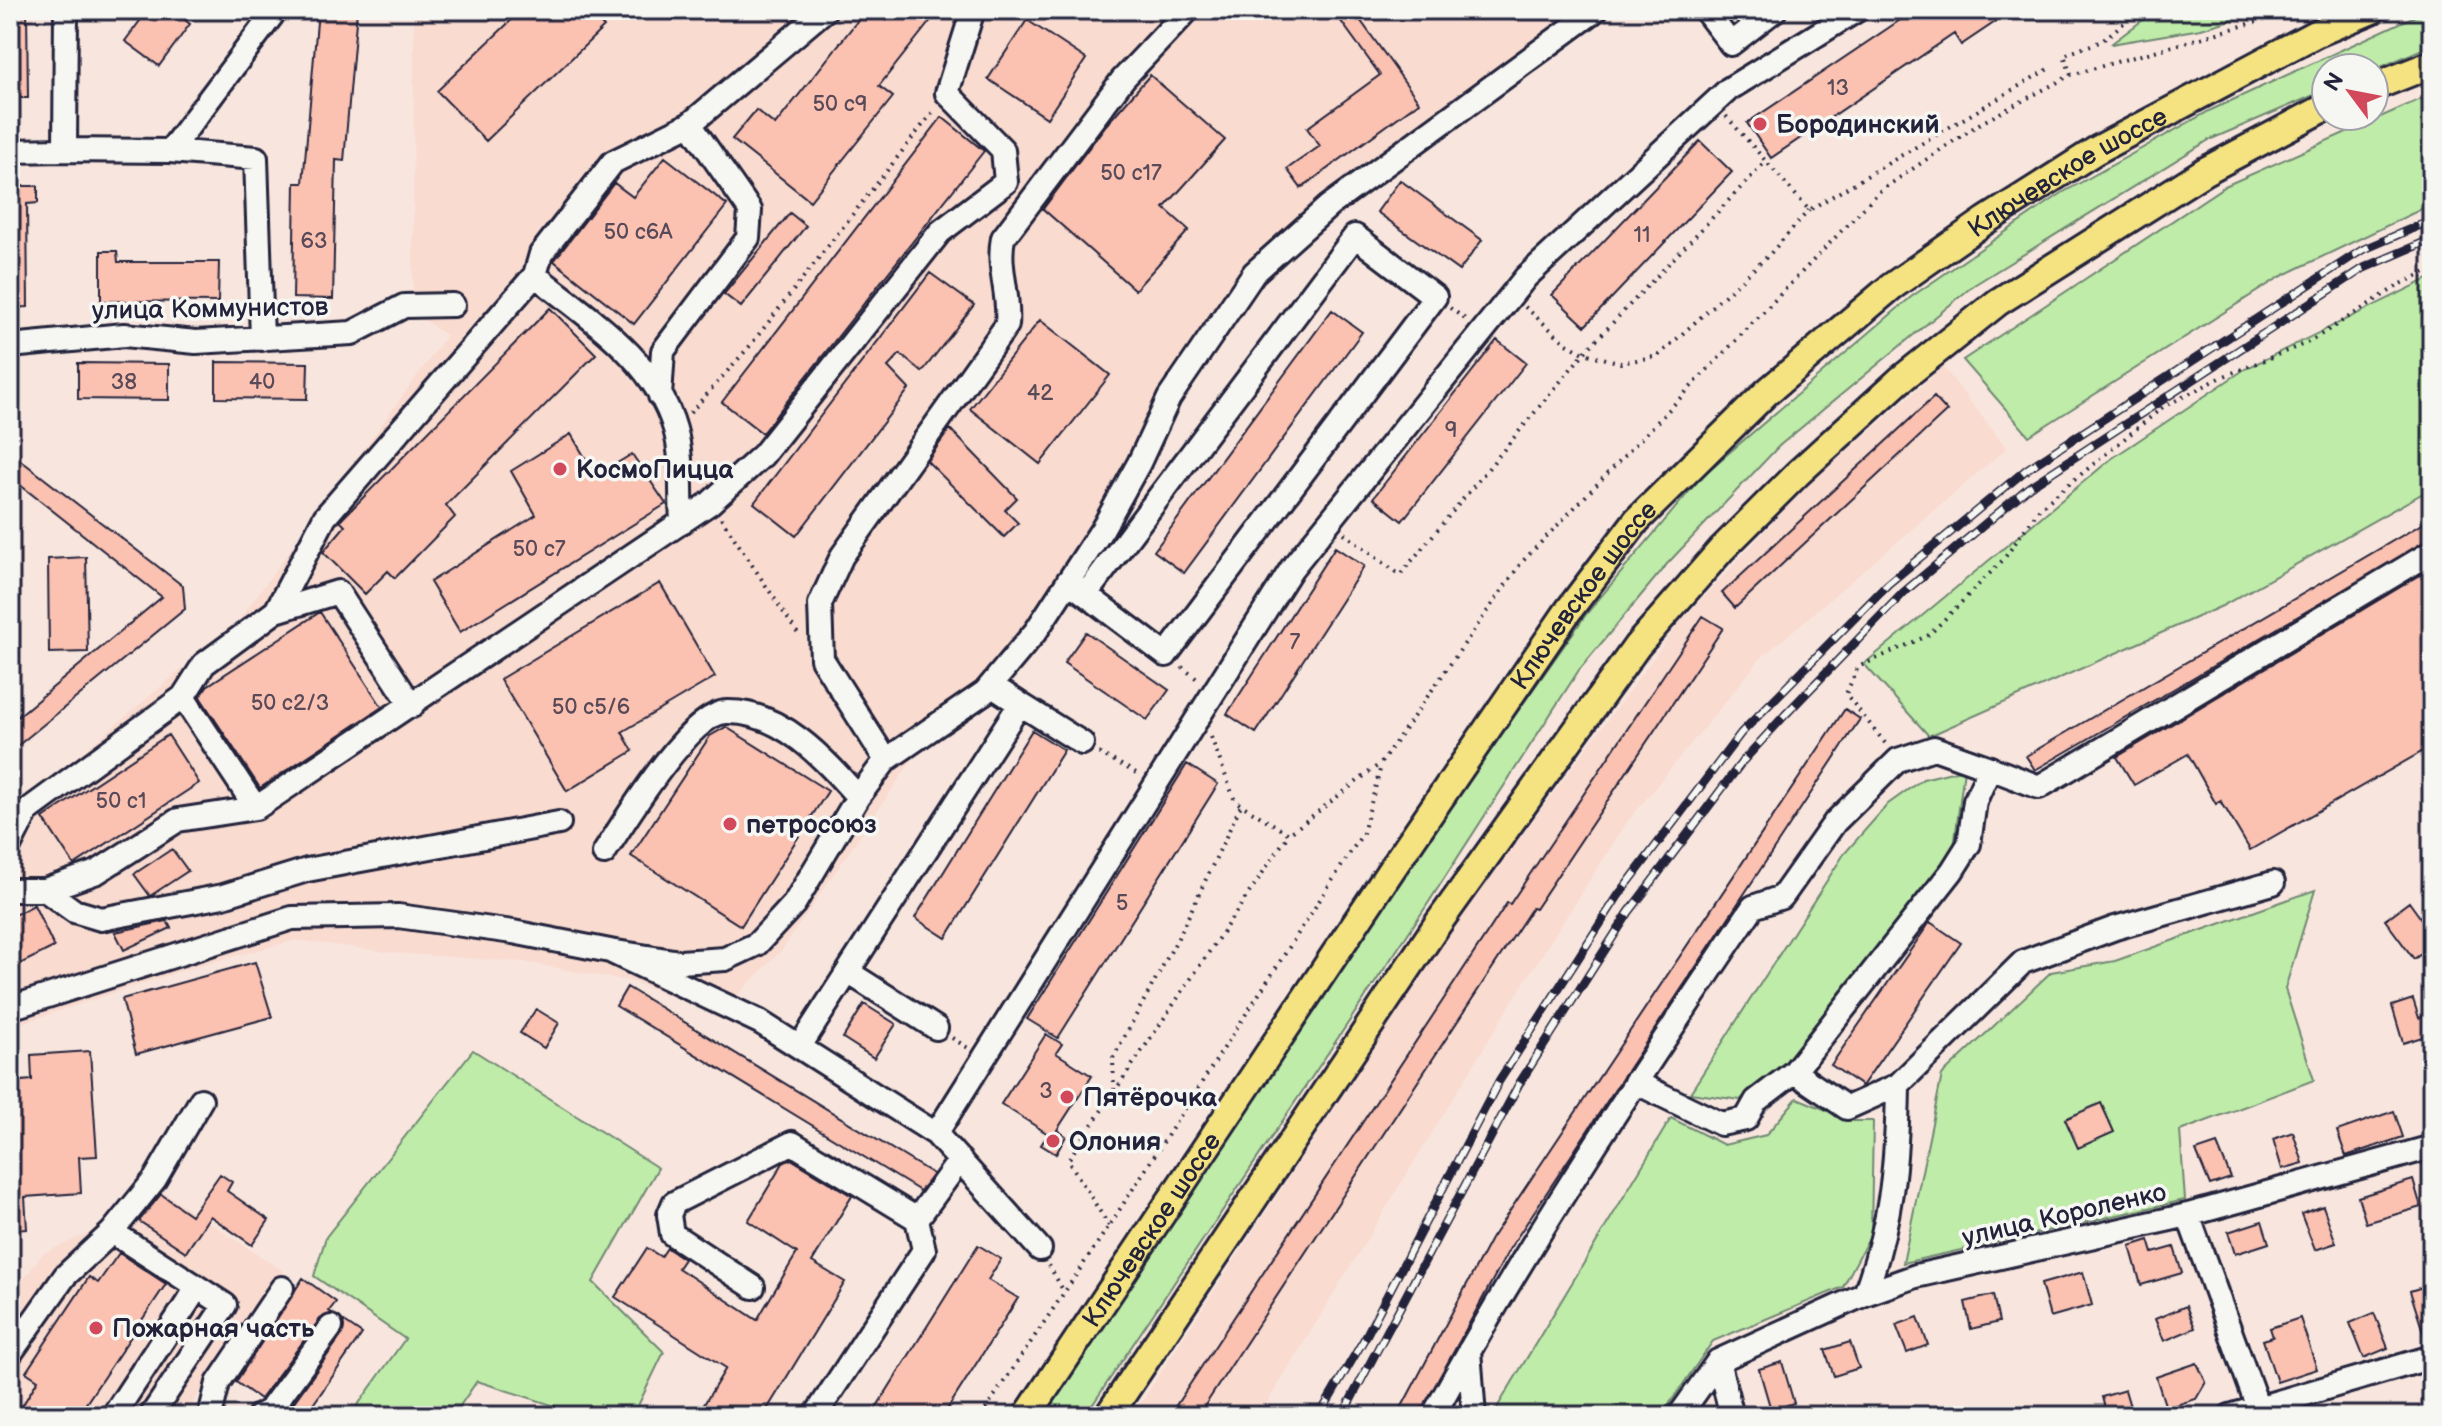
<svg xmlns="http://www.w3.org/2000/svg" width="2442" height="1426" font-family="'Balsamiq Sans',sans-serif">
  <rect width="100%" height="100%" fill="#f8e6de"/>
  <filter id="ink" filterUnits="userSpaceOnUse"><feTurbulence type="fractalNoise" baseFrequency=".0125" numOctaves="2"/><feDisplacementMap in="SourceGraphic" scale="16" xChannelSelector="R" yChannelSelector="G"/><feConvolveMatrix kernelMatrix="1 2 1 2 8 2 1 2 1" color-interpolation-filters="sRGB"/></filter>
  <g filter="url(#ink)">
    <path fill="#f9dbd0" d="M414,10h1184l-140,117 -124,90 -72,65 -83,119 -26,60 -114,181 -48,59 -38,23 -36,29 -135,197 -64,65 -85,-33 -110,-20 -129,-9 -98,-13 -112,30 -174,57v-214l227,-190 209,-287 -38,-28 5,-19z
      M1943,367l64,81 -246,210 -134,164 -112,175 -256,419h-127l314,-478 234,-316 125,-134z
      M146,1181l137,90 -99,145h-174v-118l32,-44 53,-24z"/>
    <path fill="#bfeca9" stroke="#708772" stroke-width="2" d="M2156,10h109l-64,19 -90,15z
      M2428,10h4v35l-58,25 -48,-2v22l-117,50 -235,145 -195,161 -112,118 -88,106 -154,238 -340,508h-40l359,-544 183,-259 116,-138 208,-178 151,-104 149,-83z
      M2432,94v110l-152,73 -251,159 -66,-76 262,-174z
      M2432,277v211l-210,118 -293,130 -65,-72 247,-205 134,-90z
      M1964,769l-10,79 -157,204 -57,48 -50,-7 154,-239 44,-50 35,-25z
      M2315,890l-30,99 29,91 -134,51 5,69 -282,63 39,-188 109,-103 64,-11z
      M473,1050l185,118 -65,114 71,70 -31,64h-47l-109,-35 -24,35h-103l55,-77 -91,-63 12,-39z
      M1797,1098l56,23h20l-2,113 -28,53 -130,54 -52,75h-169l179,-298 53,27 42,-10z"/>
    <path fill="#fbc1b1" stroke="#22223b" stroke-width="2" d="M10,10h17l1,88h-18z
      M148,10h24l18,14 -31,42 -34,-25z
      M318,10h39l-13,151 -8,-1 -3,139 -40,-1 2,-115h8z
      M522,10h66l16,17 -118,114 -49,-50z
      M866,10h73l-60,76 14,11 -83,104 -78,-62 24,-29 19,15z
      M1348,10h5l66,92 -118,86 -14,-19 33,-23 -13,-18 73,-53 -42,-58z
      M1915,10l9,10 16,-10h73l-52,35 -7,-11 -183,124 -24,-35z
      M1027,20l59,39 -39,59 -59,-39z
      M1150,75l75,65 -61,68 25,22 -54,60 -92,-81 63,-84z
      M942,117l42,34 -222,282 -40,-31z
      M1700,141l32,31 -147,154 -33,-31z
      M665,157l62,48 -93,119 -80,-63 60,-78 19,14z
      M1400,180l82,60 -23,31 -82,-59z
      M10,186h28v17l-11,1 1,103 -18,1z
      M790,213l16,13 -65,81 -17,-13z
      M101,251h16l1,11h101l-1,40 -117,-1z
      M930,273l44,32 -52,67 -22,-18 -12,13 21,22 -113,147 -42,-33z
      M550,308l46,46 -150,151 9,12 -60,61 -7,-7 -23,23 -42,-42 22,-26 -5,-5z
      M1332,310l30,22 -178,241 -30,-22z
      M1040,320l70,55 -70,89 -70,-55z
      M1497,340l29,23 -124,158 -29,-23z
      M216,362l92,1 -1,36 -91,-1z
      M78,363l91,1v36l-91,-1z
      M1934,397l13,14 -212,197 -13,-15z
      M950,429l67,69 -12,12 13,13 -14,14 -77,-76z
      M571,434l25,42 36,-22 34,50 -206,128 -30,-50 106,-67 -25,-44z
      M10,452l173,134 2,23 -175,143v-29l152,-126 -152,-120z
      M2432,518v20l-397,232 -9,-14z
      M1335,547l29,19 -108,167 -29,-19z
      M86,557l2,95 -39,1 -1,-94z
      M2432,568v178l-182,104 -29,-49 -5,3 -28,-50 -54,31 -17,-28z
      M660,583l55,94 -93,55 11,19 -66,40 -67,-112z
      M320,612l62,95 -122,81 -60,-91 7,-11z
      M1703,616l20,12 -188,281 -3,-1 -334,508h-29l338,-513 3,1z
      M1086,632l83,58 -22,30 -83,-57z
      M1845,709l15,10 -350,529 -91,168h-22l94,-177z
      M726,727l102,64 -87,135 -110,-70 79,-120z
      M1032,730l32,20 -118,188 -31,-20z
      M168,735l31,48 -125,82 -31,-47z
      M1187,764l31,20 -160,254 -31,-19z
      M172,849l16,22 -38,25 -16,-22z
      M2409,902l23,32v12l-18,13 -29,-39z
      M34,905l20,42 -44,22v-52z
      M167,921l4,7 -47,22 -9,-18z
      M1930,922l31,21 -99,143 -31,-21z
      M255,962l17,55 -136,37 -14,-55z
      M627,987l306,187 -13,17 -304,-185z
      M2413,999l6,19 13,-4v20l-29,9 -11,-37z
      M864,1004l32,20 -22,34 -31,-20z
      M536,1009l23,14 -15,25 -24,-15z
      M1046,1034l16,10 -6,9 36,23 -35,54 9,6 -10,18 -15,-9 7,-11 -47,-30z
      M90,1051l7,105 -18,1 2,36 -56,4 2,32 -17,1v-148l22,-2 -1,-25z
      M2101,1103l13,29 -36,16 -13,-29z
      M2394,1111l9,26 -57,19 -9,-25z
      M2293,1132l10,31 -21,6 -9,-30z
      M2217,1144l14,34 -21,7 -14,-34z
      M791,1159l61,37 -40,66 33,20 -82,134h-66l29,-48 -111,-71 32,-49 14,9 6,-9 17,11 -6,9 79,52 40,-67 -49,-32 35,-58z
      M220,1174l12,8 -5,9 42,29 -17,25 -42,-29 -24,36 -47,-31 22,-27 30,21z
      M2413,1180l8,27 -55,16 -8,-26z
      M2323,1206l13,37 -21,7 -14,-36z
      M2262,1221l7,22 -34,11 -7,-22z
      M2149,1240l4,13 21,-6 8,26 -41,12 -11,-39z
      M978,1245l23,14 -13,21 30,18 -75,118h-72z
      M119,1253l47,31 -81,121 14,11h-83l22,-36 -12,-8 63,-95 9,6z
      M2083,1272l9,33 -42,12 -9,-33z
      M303,1278l33,24 -7,9 3,2 -12,6 -60,80 -24,-17z
      M2432,1284v59l-5,1 -17,-53z
      M1993,1295l6,27 -28,7 -6,-27z
      M2186,1306l9,22 -31,13 -9,-22z
      M2374,1313l14,35 -24,10 -14,-35z
      M1918,1317l10,28 -21,8 -11,-28z
      M2300,1318l17,51 -40,13 -14,-42 10,-3 -3,-9z
      M343,1321l19,13 -57,82h-21l58,-81z
      M1850,1342l9,26 -25,8 -9,-26z
      M1782,1362l12,41 -23,7 -12,-41z
      M2197,1363l9,19 -10,17 -30,9 -10,-31z
      M2125,1390l6,20 -24,6 -5,-19z"/>
    <g fill="none" stroke-linecap="round" stroke-linejoin="round">
      <defs>
        <path id="minor" d="M66,10l-1,140 105,1 86,7 6,181
          M1705,10l26,34 44,-34
          M10,151l55,-1
          M170,151l106,-141
          M535,275c53,43 120,84 140,154 8,28 5,64 7,93
          M10,346l114,-11 72,7 156,-9 52,-27 49,-1
          M660,396l3,-45 85,-113 2,-28 -60,-86
          M1068,581l98,74 269,-358 -80,-61 -269,358
          M276,611l62,-19 74,114
          M183,697l73,111
          M1020,704l62,39
          M886,760l-64,-101 -2,-55 22,-48 165,-231c3,-31 -10,-57 -4,-87l120,-159 65,-69
          M10,845l17,-34 156,-114 21,-33 72,-53 49,-94 210,-242 6,-21 72,-92 77,-38 135,-114
          M604,853c20,-31 86,-141 123,-141 55,-1 98,48 131,85
          M10,890h35l52,-18 81,-52 78,-12 454,-305 53,-48 177,-223 66,-50 -3,-32 -56,-57 26,-83
          M45,890l29,21 27,8 122,-23 84,-26 252,-47
          M610,951l70,11 45,-3 32,-15 37,-40 64,-107 28,-37 99,-68 51,-61 67,-103 36,-65 30,-65 85,-125 75,-67 267,-196
          M848,972l88,56
          M10,1008l282,-90 106,-2 115,16 97,19 150,71 176,112 104,115
          M800,1046l220,-342 -29,-19
          M1794,1072l53,36 51,-23
          M1635,1082l86,42 25,-5 10,-18 38,-29 158,-201 17,-27 6,-43 15,-33 49,19 393,-235
          M936,1134l356,-566 234,-291 203,-188 128,-79
          M2188,1215l73,201
          M917,1219l43,-59
          M112,1232l113,73 -74,111
          M753,1287l-81,-53 -3,-19 5,-12 118,-60 125,76 7,31 -109,166
          M1865,1294c27,-74 32,-132 33,-209l125,-123 92,-34 158,-45
          M1469,1351l5,65
          M10,1354l55,-78 47,-44 43,-53 46,-79
          M1718,1361l14,55
          M113,1416l84,-128
          M210,1416l8,-33 64,-95
          M259,1416l11,-6 61,-83
          M1433,1416c96,-176 208,-343 320,-509l29,-10 53,-75 63,-62 36,-12 56,20
          M1679,1416l39,-55 147,-67 51,-18 272,-61 244,-68
          M2230,1416l202,-59"/>
        <g id="major">
          <path d="M2374,87l58,-23"/>
          <path id="s1" d="M1027,1416l366,-549 175,-256 69,-91 130,-128 124,-105 94,-66 110,-70 220,-117 57,-24"/>
          <path d="M1108,1416l329,-491 200,-279 85,-97 75,-75 103,-94 98,-78 207,-131 121,-64"/>
        </g>
      </defs>
      <use href="#minor" stroke="#22223b" stroke-width="28"/>
      <use href="#major" stroke="#22223b" stroke-width="32"/>
      <path stroke="#22223b" stroke-width="4" stroke-dasharray="2 6" stroke-linecap="butt" d="M2071,75l-7,-20 38,-14 37,-31
        M1726,116l83,94 239,-141
        M1525,307l42,37 17,9 37,10 37,-7 111,-101 40,-45
        M1450,308l15,11
        M690,413l59,-66 187,-239
        M721,518l79,119
        M1344,533l56,42 184,-222 182,-192
        M1182,667l15,12
        M1211,737l24,64 54,33 92,-71 140,-200 359,-372 99,-67 92,-49 192,-55 38,-5
        M1885,743l-39,-49 12,-27 71,-32 74,-75 37,-52 123,-101 59,-30 87,-35 92,-58 31,-15
        M1099,753l41,22
        M952,1038l16,10
        M1114,1090l-1,-32 67,-124 61,-129
        M1109,1226l-41,-66 221,-326
        M1049,1265l15,27
        M981,1416l128,-190 254,-393 18,-67"/>
      <use href="#minor" stroke="#f6f6f2" stroke-width="22"/>
      <use href="#major" stroke="#f5e382" stroke-width="26"/>
      <defs>
        <path id="rail" d="M1319,1416l47,-80 133,-255 119,-185 123,-163 147,-149 139,-115 335,-219 70,-30
          M1342,1416l177,-332 110,-172 113,-150 43,-47 119,-123 125,-105 335,-219 68,-29"/>
      </defs>
      <use href="#rail" stroke="#22223b" stroke-width="9"/>
      <use href="#rail" stroke="#f6f6f2" stroke-width="6" stroke-dasharray="18" stroke-linecap="butt"/>
    </g>
  </g>
  <g fill="#d1495b" stroke="#f6f6f2" stroke-width="3">
    <circle cx="1760" cy="124" r="8"/>
    <circle cx="560" cy="469" r="8"/>
    <circle cx="730" cy="824" r="8"/>
    <circle cx="1067" cy="1097" r="8"/>
    <circle cx="1053" cy="1141" r="8"/>
    <circle cx="96" cy="1328" r="8"/>
  </g>
  <g text-anchor="middle" stroke-width="7" stroke-linejoin="round" paint-order="stroke">
    <g font-size="22" fill="#584a58">
      <text x="1838" y="95">13</text>
      <text x="840" y="111">50 с9</text>
      <text x="1131" y="180">50 с17</text>
      <text x="638" y="239">50 с6А</text>
      <text x="1642" y="242">11</text>
      <text x="314" y="248">63</text>
      <text x="124" y="389">38</text>
      <text x="262" y="389">40</text>
      <text x="1040" y="400">42</text>
      <text x="1451" y="437">9</text>
      <text x="539" y="556">50 с7</text>
      <text x="1295" y="649">7</text>
      <text x="290" y="710">50 с2/3</text>
      <text x="591" y="714">50 с5/6</text>
      <text x="121" y="808">50 с1</text>
      <text x="1122" y="910">5</text>
      <text x="1046" y="1098">3</text>
    </g>
    <g font-size="26" font-weight="bold" fill="#22223b" stroke="#f6f6f2" text-anchor="start">
      <text x="1776" y="133">Бородинский</text>
      <text x="576" y="478">КосмоПицца</text>
      <text x="746" y="833">петросоюз</text>
      <text x="1083" y="1106">Пятёрочка</text>
      <text x="1069" y="1150">Олония</text>
      <text x="112" y="1337">Пожарная часть</text>
    </g>
    <g font-size="26" fill="#22223b" stroke="#f6f6f2">
      <text dy="9" stroke="none"><textPath href="#s1" startOffset="1640">Ключевское шоссе</textPath></text>
      <text transform="translate(210 308) rotate(-1)" y="9">улица Коммунистов</text>
      <text dy="9" stroke="none"><textPath href="#s1" startOffset="992">Ключевское шоссе</textPath></text>
      <text transform="translate(2064 1214) rotate(-13)" y="9">улица Короленко</text>
      <text dy="9" stroke="none"><textPath href="#s1" startOffset="224">Ключевское шоссе</textPath></text>
    </g>
  </g>
  <rect width="2442" height="1426" fill="none" stroke="#f6f6f2" stroke-width="40"/>
  <rect x="20" y="20" width="2402" height="1386" fill="none" stroke="#22223b" stroke-width="3" filter="url(#ink)"/>
  <g transform="translate(2350 92) rotate(302)"><circle r="38" fill="#f6f6f2" stroke="#a1a1a9" stroke-width="2"/>
  <path d="M0-6L14 30L0 20L-14 30Z" fill="#d1495b"/>
  <text y="-12" font-size="22" font-weight="bold" text-anchor="middle" fill="#22223b">N</text>
  </g>
</svg>
